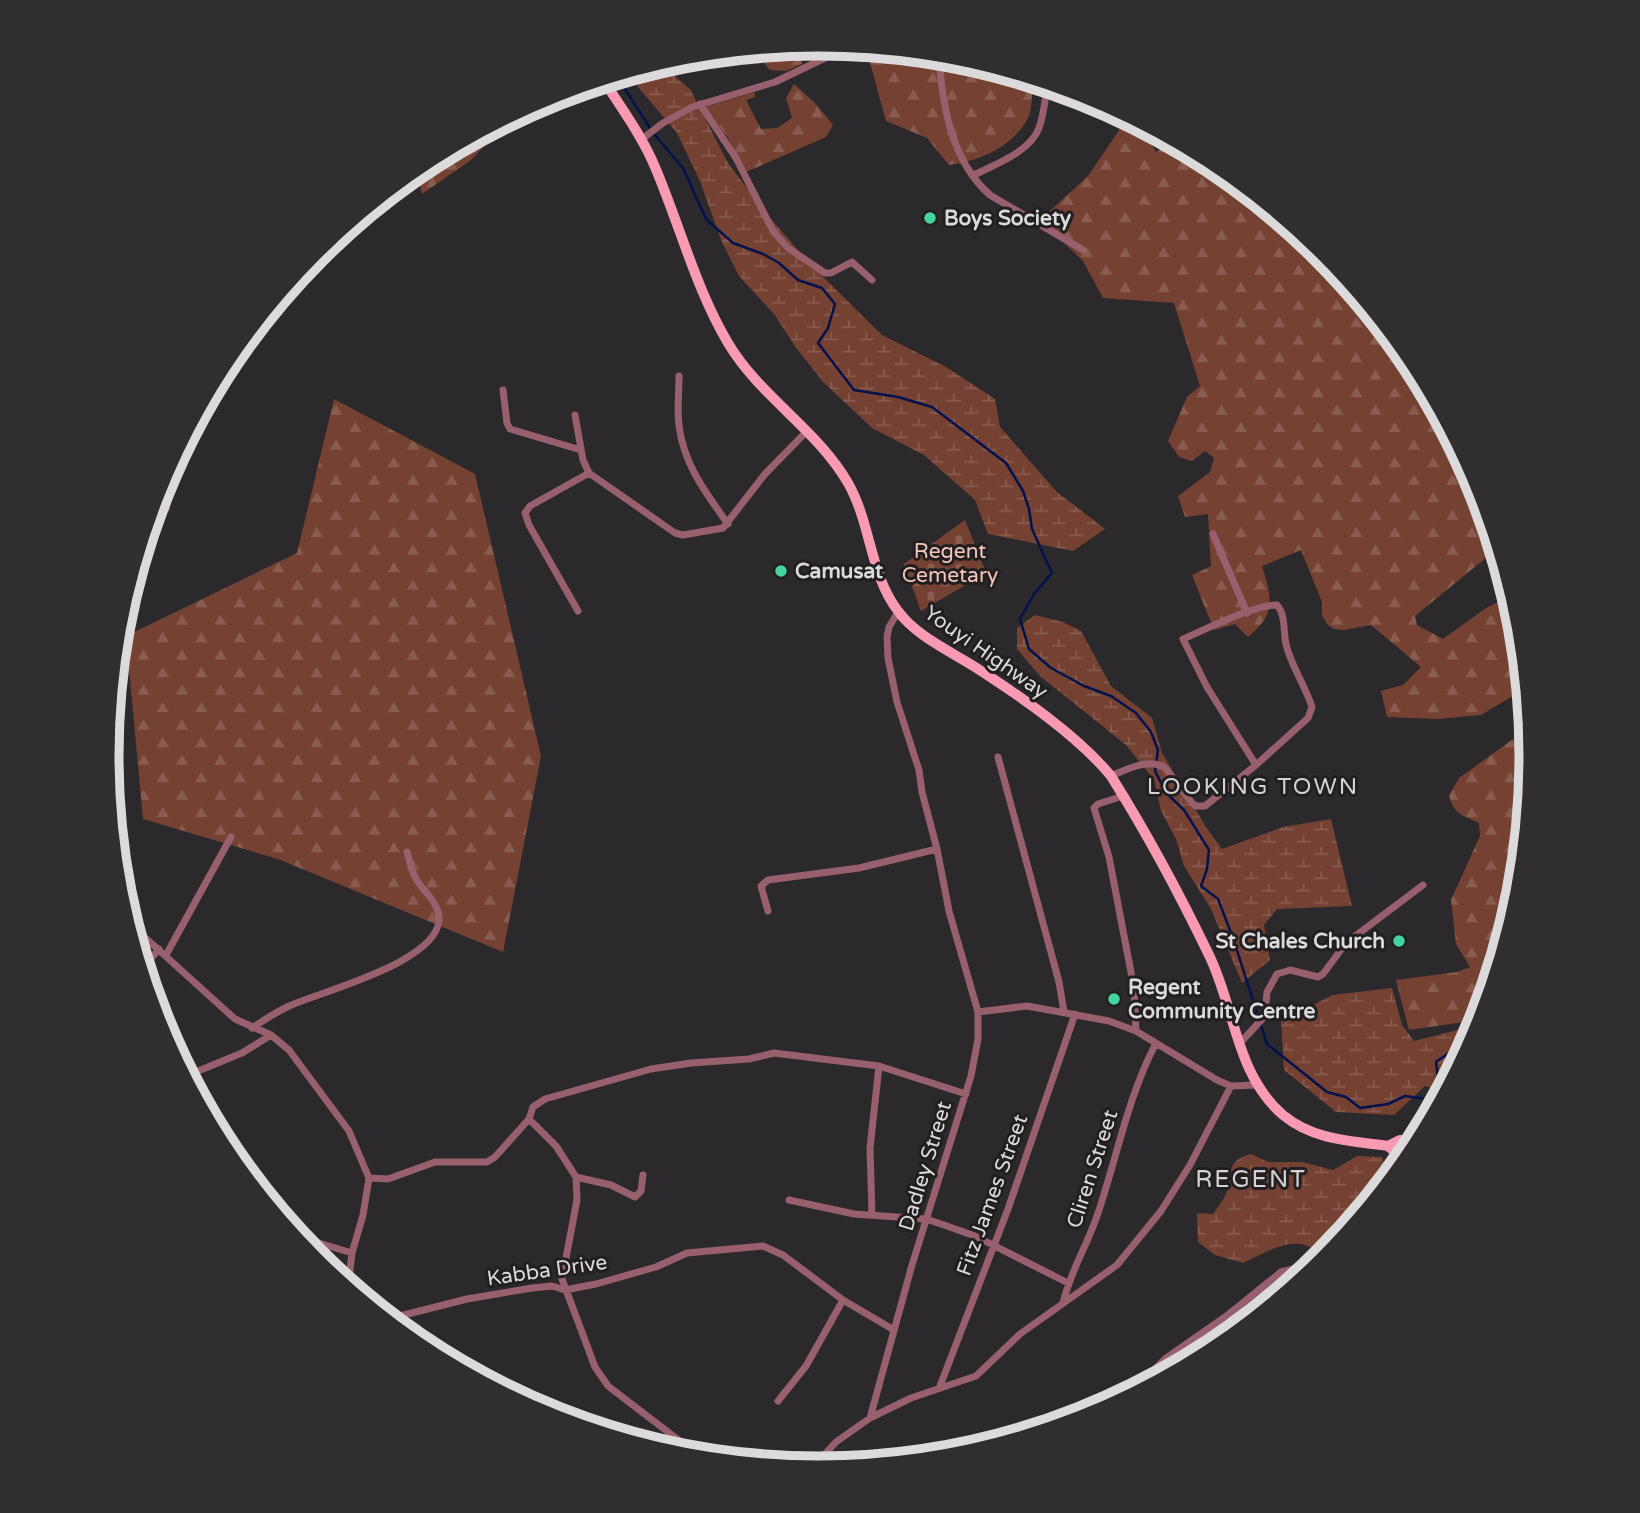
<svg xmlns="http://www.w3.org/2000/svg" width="1640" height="1513" font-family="'Varela Round',sans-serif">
  <defs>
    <pattern id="forest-firs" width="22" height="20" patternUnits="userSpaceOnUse" patternTransform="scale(1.75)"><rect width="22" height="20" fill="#754132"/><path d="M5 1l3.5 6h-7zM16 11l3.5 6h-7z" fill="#885c4f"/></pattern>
    <pattern id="wetland-marsh" width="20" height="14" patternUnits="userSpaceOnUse" patternTransform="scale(1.75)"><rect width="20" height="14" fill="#754132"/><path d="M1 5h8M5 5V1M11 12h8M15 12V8" fill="none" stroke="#885c4f"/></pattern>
    <pattern id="cemetery-stones" width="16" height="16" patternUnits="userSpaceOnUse" patternTransform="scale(1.75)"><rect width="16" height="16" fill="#754132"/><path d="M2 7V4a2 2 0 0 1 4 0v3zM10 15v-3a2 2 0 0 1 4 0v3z" fill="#885c4f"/></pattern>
  </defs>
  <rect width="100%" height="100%" fill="#2b292b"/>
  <path fill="url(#forest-firs)" d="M797,46l5,18 -16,7 -16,-1 -17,-20z
    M866,48l93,10 75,22c-3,11 -1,29 -6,38 -15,29 -49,43 -79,47l-22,-27 -41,-17z
    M794,84l22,20 17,21 -7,12 -80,35 -18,-34 -23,-31 50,-15v5l-9,3 15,29 16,-1 15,-10 -6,-20z
    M513,116l-42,44 -49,34 -6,-24 8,-6z
    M1128,117l10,5 18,30 17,-11 43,23 108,89 89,108 66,123 19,64 -83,68 2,9 26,14 43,-31 26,-13 7,23 7,70 -45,27 -43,4 -51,-2 -6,-26 22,-6 18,-18 -50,-42 -27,5 -10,-1 -7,-5 -5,-9v-13l-21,-52 -39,16c10,33 15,47 -14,71l-13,-13 -21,6 -22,-55 19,-9 -3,-52 -23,3 -7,-21 32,-24 4,-14 -9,-7 -13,10 -13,-4 -11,-16 19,-44 13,-11 -26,-83 -71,-5 -20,-37 -43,-41 48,-44z
    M334,399l141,75 66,282 -38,196 -225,-93 -135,-40 -17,-183 171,-83z
    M1530,727l3,30 -14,139 -36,118 -5,6 -69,10 -13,-50 61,-8 13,-5 -14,-23 -5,-44 29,-64 -1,-13c-16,-8 -25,-8 -30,-27l10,-18z"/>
  <path fill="url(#wetland-marsh)" d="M668,61l3,12 19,16 38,74 37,49 44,51 73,72 64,32 49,32 5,28 57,65 48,37 -32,22 -85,-17 -13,-34 -51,-45 -52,-27 -49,-46 -26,-33 -23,-35 -35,-38 -18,-36 -21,-59 -23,-48 -50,-59z
    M1035,615l28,7 18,9 30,55 41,32 10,35 44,74 16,22 61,-22 48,-8 21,87 -75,3 -13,16 6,35 -28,23 -31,-74 -27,-43 -8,-27 -15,-28 -7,-31 -28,-35 -86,-69 -23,-27v-21z
    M1392,988l10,37 12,16 55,-14 6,9 -30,57 -20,-7 -31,29 -58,-3 -52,-42 -3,-48 51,-27z
    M1251,1154l17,8h34l31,8 24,-14 25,1 7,24 -7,9 -12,2 1,12 -46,55c-25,-30 -54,-9 -82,4l-28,-8 -17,-13 -1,-29 16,1c4,-6 10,-13 13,-20 8,-17 -3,-33 25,-40z"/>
  <path fill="url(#cemetery-stones)" d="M965,520l21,53 -65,38 -17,-47z"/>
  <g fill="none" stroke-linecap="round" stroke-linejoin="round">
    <path stroke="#02124d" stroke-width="2.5" d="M617,77l37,57 29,34 23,51 27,24 30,11 16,9 19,17 24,8 13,16 -7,24 -10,15 36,47 44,7 34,10 74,56 17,28 6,18 3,20 20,44 -18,21 -14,25 9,30 22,19 33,18 27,10 25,17 15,19 7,18 -3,21 11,22 18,17 25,40 -2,19 -6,17 17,13 15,39 34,106 60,48 19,5 14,11 28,-4 17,-8 35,5
      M1441,1100l-5,-38 17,-12 10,8"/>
    <path stroke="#985f6d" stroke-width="7" d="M939,55c3,49 12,106 51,140l93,55
      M700,104l36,54 37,73 15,17 37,25h6l21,-11 20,18
      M642,139l21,-16 29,-16 83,-25 73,-35
      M974,175c22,-11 56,-23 65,-47 5,-14 6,-30 9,-44
      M679,376c0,16 -2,34 0,50 5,39 27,67 49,98
      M503,390l4,33 3,6 71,21
      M575,415l8,45 6,13 86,60 8,2 40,-7 42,-54 42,-43
      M148,529l18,-20 1,-5 -9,-10
      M1213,534l34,79
      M578,611l-49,-86 -4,-12 5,-7 59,-33
      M998,757l61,225 5,30
      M1111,776c15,-6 38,-19 54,-8l27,35 4,3h9l51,-41 52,-47 4,-11c-7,-22 -21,-41 -26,-63 -3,-13 0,-29 -9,-39 -21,-1 -73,25 -94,34l24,48 49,78
      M1123,796l-25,8 -4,4 15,49 25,131 2,43
      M768,911l-7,-25 7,-6 91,-12 78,-19
      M129,923l106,96 36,16 18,15 60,81 20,47 -6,37 -11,38 -4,34
      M166,955l65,-118
      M143,968l16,-19
      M978,1012l49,-6 82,15 27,10 81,49 14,6 26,-1
      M252,1028c12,-8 24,-16 37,-22 33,-15 151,-44 150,-88 -1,-18 -17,-27 -24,-41 -4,-8 -6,-17 -8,-25
      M1239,1044l26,-28 2,-24 10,-18 13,-4 28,7 5,-3 23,-31 77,-58
      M186,1076l56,-23 29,-18
      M529,1119l27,27 20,31 1,23 -15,79 33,88 13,19 94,72
      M1397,1171l3,-31
      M576,1177l35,8 24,12 6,-6 2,-16
      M369,1178l19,1 47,-17h52l8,-5 34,-38 4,-12 12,-8 106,-30 40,-6 58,-4 25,-6 105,13 87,28
      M789,1200l65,14 72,5 18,6 31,11 93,47
      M872,1215l-2,-67 9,-82
      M296,1236l56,17
      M1063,1303c7,-31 25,-59 35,-90 19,-56 30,-116 57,-168
      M1229,1314l9,17
      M388,1319l79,-20 65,-11 20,-2 13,4 31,-6 60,-17 31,-14 76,-7 20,9 60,45 51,30
      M940,1386l68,-177 67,-195
      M1142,1389l14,-21 10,-10 63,-44 52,-42 12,-3 8,10
      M778,1401l28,-35 37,-66
      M870,1418l42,-153 59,-189 7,-37v-27l-29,-101 -12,-62 -15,-57 -3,-22 -22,-68 -9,-44 -1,-21 2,-10 9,-15
      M812,1468l24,-26 34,-24 41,-20 65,-22 44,-42 97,-69 44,-54 29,-46 41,-79"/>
    <path stroke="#f89ab2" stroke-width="10" d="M604,81c18,28 38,55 51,86 25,59 41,122 73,176 32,54 89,86 120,140 23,40 22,92 50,128 18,25 52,40 77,56 45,29 102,68 136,109 35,56 68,117 97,177 27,53 27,121 75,162 30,25 68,26 105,31
      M1388,1146l12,-6 19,1
      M1388,1146l17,15"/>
  </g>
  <g fill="#43d4a0" stroke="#221f21" stroke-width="2.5">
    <circle cx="930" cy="218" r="7"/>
    <circle cx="781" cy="571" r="7"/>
    <circle cx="1399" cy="941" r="7"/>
    <circle cx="1114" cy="999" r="7"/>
  </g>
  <g text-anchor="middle" stroke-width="6" stroke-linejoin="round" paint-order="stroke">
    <g font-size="21" font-weight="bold" fill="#dcdadb" stroke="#221f21" text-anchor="start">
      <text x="944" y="225">Boys Society</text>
      <text x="795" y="578">Camusat</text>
      <text x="1385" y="948" text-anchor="end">St Chales Church</text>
      <text x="1128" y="994">Regent<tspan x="1128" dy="24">Community Centre</tspan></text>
    </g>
    <g font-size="21" fill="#f4c6b9" stroke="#221f21">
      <text x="950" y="558">Regent<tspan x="950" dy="24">Cemetary</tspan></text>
    </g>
    <g font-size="21" fill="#dcdadb" stroke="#221f21">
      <text transform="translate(986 652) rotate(35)" y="7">Youyi Highway</text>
      <text transform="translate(925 1166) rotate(-73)" y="7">Dadley Street</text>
      <text transform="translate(1092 1169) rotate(-72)" y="7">Cliren Street</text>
      <text transform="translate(992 1195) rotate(-70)" y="7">Fitz James Street</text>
      <text transform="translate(547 1270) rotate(-8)" y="7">Kabba Drive</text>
    </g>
    <g font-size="23" letter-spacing="2" fill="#d5d2d4" stroke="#221f21">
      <text x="1253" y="794">LOOKING TOWN</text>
    </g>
    <g font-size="24" letter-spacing="2" fill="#d5d2d4" stroke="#221f21">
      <text x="1251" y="1187">REGENT</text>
    </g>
  </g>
  <path d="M0 0H1640V1513H0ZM119 756a700 700 0 1 1 1400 0a700 700 0 1 1-1400 0Z" fill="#312e30" fill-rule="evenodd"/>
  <path fill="none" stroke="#dcdadb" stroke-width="9" d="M119 756a700 700 0 1 1 1400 0a700 700 0 1 1-1400 0Z"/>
</svg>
